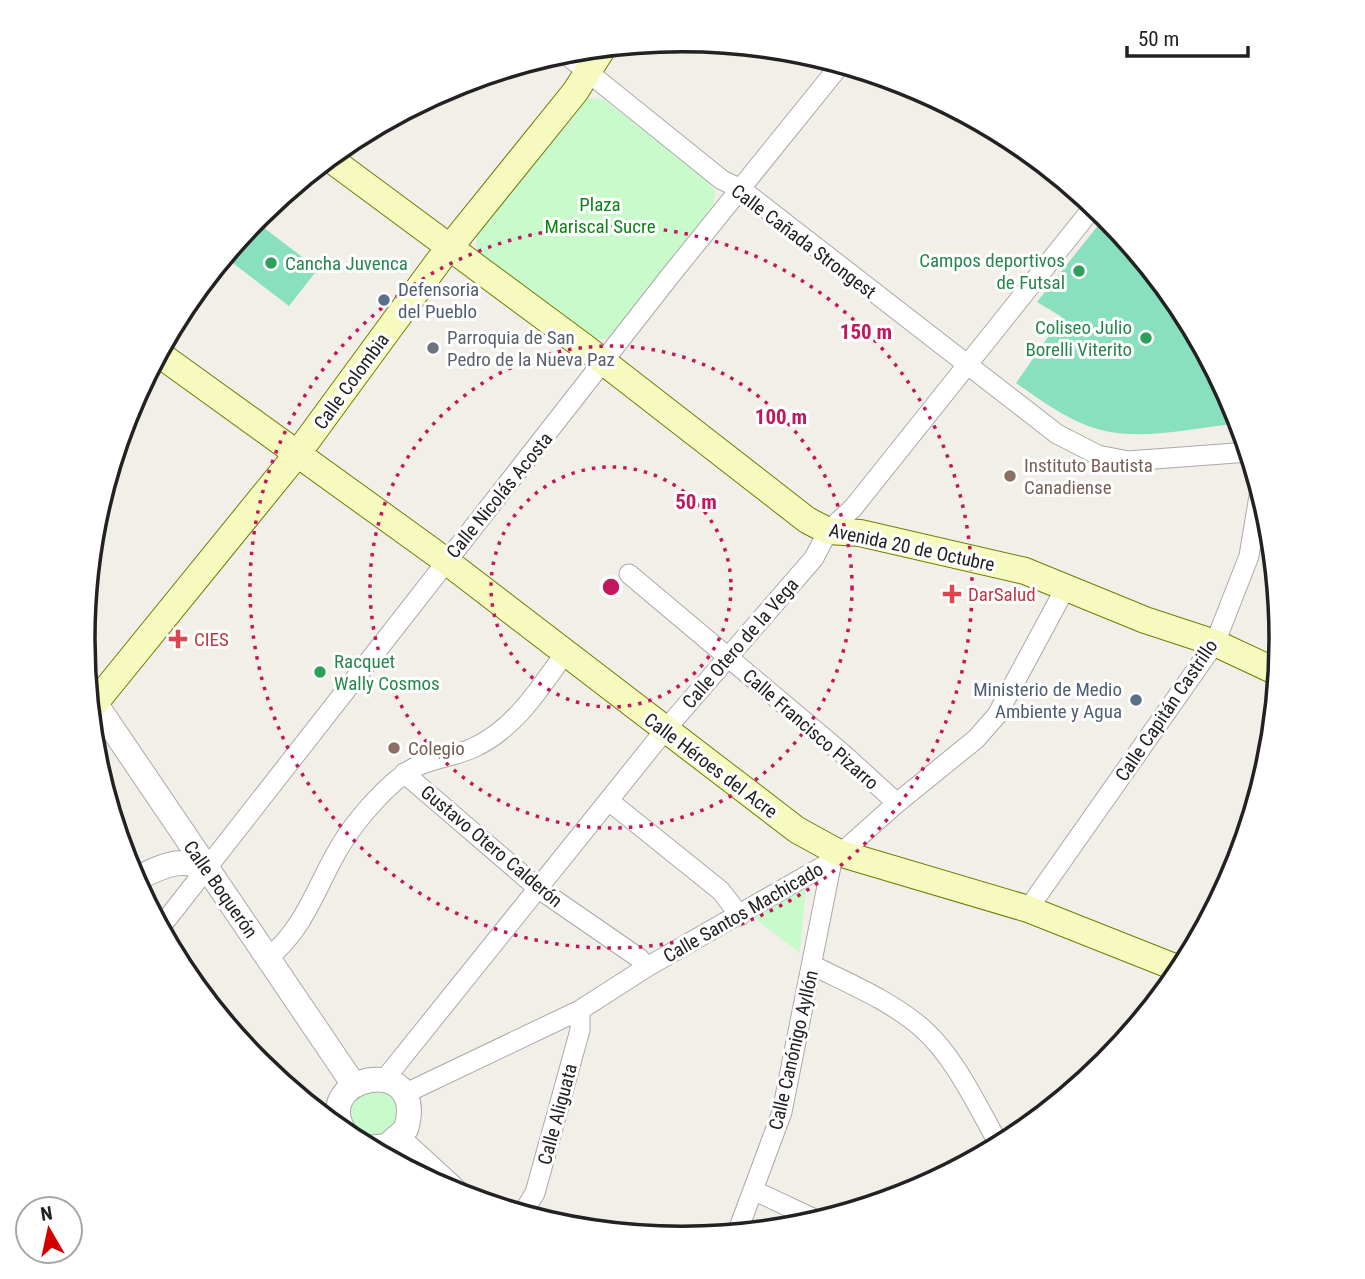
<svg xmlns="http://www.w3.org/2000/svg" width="1365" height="1279" font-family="'Roboto Condensed',sans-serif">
  <rect width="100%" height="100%" fill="#f2efe9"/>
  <path fill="#c8facc" d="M588,98l15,1 105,82 7,11 -2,14 -100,128 -5,4 -14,1 -112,-82 -6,-11 1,-12z
    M806,885l-6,68 -47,-36z
    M366,1085l34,12 -3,37 -37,6 -8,-6 -7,-28z"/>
  <path fill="#88e0be" d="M255,221l63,48 -29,37 -64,-49z
    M1100,223l19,18 4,-5 58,71 55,103 -7,4 6,10c-43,4 -92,17 -134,6 -31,-8 -59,-29 -85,-47l46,-66 -25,-15z"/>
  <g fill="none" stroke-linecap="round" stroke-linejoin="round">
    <defs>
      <path id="minor" d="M563,52l159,128 19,9 316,245 41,21 30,6 121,-9
        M629,574l213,179 55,50
        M404,773l135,116 100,69 8,9
        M609,801l112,90 19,25
        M1220,899l27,-65
        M1028,909l187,-266 34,-87 11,-66
        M160,928l510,-652 171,-212
        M269,957c34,-28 45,-64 66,-102 15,-28 43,-61 69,-81 19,-15 47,-16 69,-26 42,-19 67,-60 92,-95
        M814,966c36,18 77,35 108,62 34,30 56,80 78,118
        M384,1080l281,-350 149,-172 14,-27 25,-23 241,-302
        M404,1094l176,-84 67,-43 185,-106 65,-58 79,-64 21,-24 69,-128
        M753,1190l66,31
        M522,1214l13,-21 45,-163v-20
        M737,1233l45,-121 50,-251"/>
      <path id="tertiary" d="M89,694l265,391
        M134,879c32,-13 40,-22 74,-11
        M347,1136c-43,-60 82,-86 59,-7l-19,17 -19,2
        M399,1139l61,56"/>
      <path id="secondary" d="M329,158l258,191 220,171 21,11 32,2 165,38 120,49 70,23 64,30
        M159,354l287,207 351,269 42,23 189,56 154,61
        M90,706l5,-3 203,-250 140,-191 137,-170 28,-44"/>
    </defs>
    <use href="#minor" stroke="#a9a9a9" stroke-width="21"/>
    <use href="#tertiary" stroke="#a9a9a9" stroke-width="26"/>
    <use href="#secondary" stroke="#707d05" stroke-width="28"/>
    <use href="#minor" stroke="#fff" stroke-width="19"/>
    <use href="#tertiary" stroke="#fff" stroke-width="24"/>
    <use href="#secondary" stroke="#f7fabf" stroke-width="26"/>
  </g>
  <g fill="none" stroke="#c2185b" stroke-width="3.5" stroke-dasharray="3.5 7">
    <circle cx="611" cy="587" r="120"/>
    <circle cx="611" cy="587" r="241"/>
    <circle cx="611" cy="587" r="361"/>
  </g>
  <g fill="#2e9e5b" stroke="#fff" stroke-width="2.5">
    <circle cx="271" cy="263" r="7"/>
    <circle cx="1079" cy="271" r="7"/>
    <circle cx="1146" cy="338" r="7"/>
    <circle cx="320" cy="672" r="7"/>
  </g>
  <g fill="#5c6f8a" stroke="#fff" stroke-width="2.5">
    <circle cx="384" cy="300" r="7"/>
    <circle cx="1136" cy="700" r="7"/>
  </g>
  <circle fill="#6b7280" stroke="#fff" stroke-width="2.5" cx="433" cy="348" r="7"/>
  <g fill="#8d6e63" stroke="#fff" stroke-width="2.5">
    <circle cx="1010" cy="476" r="7"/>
    <circle cx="394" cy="748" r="7"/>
  </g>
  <g fill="#e0444e" stroke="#fff" stroke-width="2.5">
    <path d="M948.5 583.5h7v7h7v7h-7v7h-7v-7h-7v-7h7z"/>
    <path d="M174.5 628.5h7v7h7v7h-7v7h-7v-7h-7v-7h7z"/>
  </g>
  <g text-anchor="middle" stroke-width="6" stroke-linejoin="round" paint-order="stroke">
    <g font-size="19" fill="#0c8416" stroke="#fff">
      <text x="600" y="211">Plaza<tspan x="600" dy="22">Mariscal Sucre</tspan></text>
    </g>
    <g font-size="19" fill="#222" stroke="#fff">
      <text transform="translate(804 241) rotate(37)" y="7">Calle Cañada Strongest</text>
      <text transform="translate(351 381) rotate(-54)" y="7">Calle Colombia</text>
      <text transform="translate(499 495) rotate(-51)" y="7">Calle Nicolás Acosta</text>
      <text transform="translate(912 547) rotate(12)" y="7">Avenida 20 de Octubre</text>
      <text transform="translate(740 643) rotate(-49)" y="7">Calle Otero de la Vega</text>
      <text transform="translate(1166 710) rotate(-56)" y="7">Calle Capitán Castrillo</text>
      <text transform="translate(811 729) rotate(41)" y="7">Calle Francisco Pizarro</text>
      <text transform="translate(711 765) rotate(37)" y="7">Calle Héroes del Acre</text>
      <text transform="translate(492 846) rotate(40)" y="7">Gustavo Otero Calderón</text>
      <text transform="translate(221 889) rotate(55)" y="7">Calle Boquerón</text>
      <text transform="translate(743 912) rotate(-30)" y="7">Calle Santos Machicado</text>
      <text transform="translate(793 1050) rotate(-77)" y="7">Calle Canónigo Ayllón</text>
      <text transform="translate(557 1114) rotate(-75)" y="7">Calle Aliguata</text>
    </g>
    <g font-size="19" fill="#27864d" stroke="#fff" text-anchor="end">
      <text x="1065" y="267">Campos deportivos<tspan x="1065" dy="22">de Futsal</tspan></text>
      <text x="285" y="270" text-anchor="start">Cancha Juvenca</text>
      <text x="1132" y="334">Coliseo Julio<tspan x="1132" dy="22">Borelli Viterito</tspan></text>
      <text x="334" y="668" text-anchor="start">Racquet<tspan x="334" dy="22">Wally Cosmos</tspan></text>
    </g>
    <g font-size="19" fill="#4e5e75" stroke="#fff" text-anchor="start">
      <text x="398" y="296">Defensoria<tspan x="398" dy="22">del Pueblo</tspan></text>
      <text x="1122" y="696" text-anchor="end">Ministerio de Medio<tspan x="1122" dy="22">Ambiente y Agua</tspan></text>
    </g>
    <g font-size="19" fill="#5b616d" stroke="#fff" text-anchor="start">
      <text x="447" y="344">Parroquia de San<tspan x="447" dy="22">Pedro de la Nueva Paz</tspan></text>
    </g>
    <g font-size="19" fill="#785e54" stroke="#fff" text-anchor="start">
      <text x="1024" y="472">Instituto Bautista<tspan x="1024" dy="22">Canadiense</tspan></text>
      <text x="408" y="755">Colegio</text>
    </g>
    <g font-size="19" fill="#be3a42" stroke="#fff" text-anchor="start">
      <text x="968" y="601">DarSalud</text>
      <text x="194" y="646">CIES</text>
    </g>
  </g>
  <path d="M0 0H1365V1279H0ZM95 639a587 587 0 1 1 1174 0a587 587 0 1 1-1174 0Z" fill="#fff" fill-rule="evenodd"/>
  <path fill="none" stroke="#222" stroke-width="3.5" d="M95 639a587 587 0 1 1 1174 0a587 587 0 1 1-1174 0Z"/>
  <circle cx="611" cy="587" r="10" fill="#c2185b" stroke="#fff" stroke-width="3.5"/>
  <g font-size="21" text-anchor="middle" font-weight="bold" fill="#c2185b" stroke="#fff" stroke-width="6" stroke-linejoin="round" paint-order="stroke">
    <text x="866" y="339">150 m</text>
    <text x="781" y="424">100 m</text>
    <text x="696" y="509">50 m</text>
  </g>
  <g transform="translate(49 1230) rotate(351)"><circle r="33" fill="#ffffff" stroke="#a7a7a7" stroke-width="2"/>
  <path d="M0-5L12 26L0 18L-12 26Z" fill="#d40000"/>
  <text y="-10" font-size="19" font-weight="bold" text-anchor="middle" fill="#222222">N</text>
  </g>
  <path d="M1127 46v10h121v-10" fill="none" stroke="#222222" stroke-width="3.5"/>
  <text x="1138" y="46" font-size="21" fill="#222222" stroke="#ffffff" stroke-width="5" paint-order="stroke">50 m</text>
</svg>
